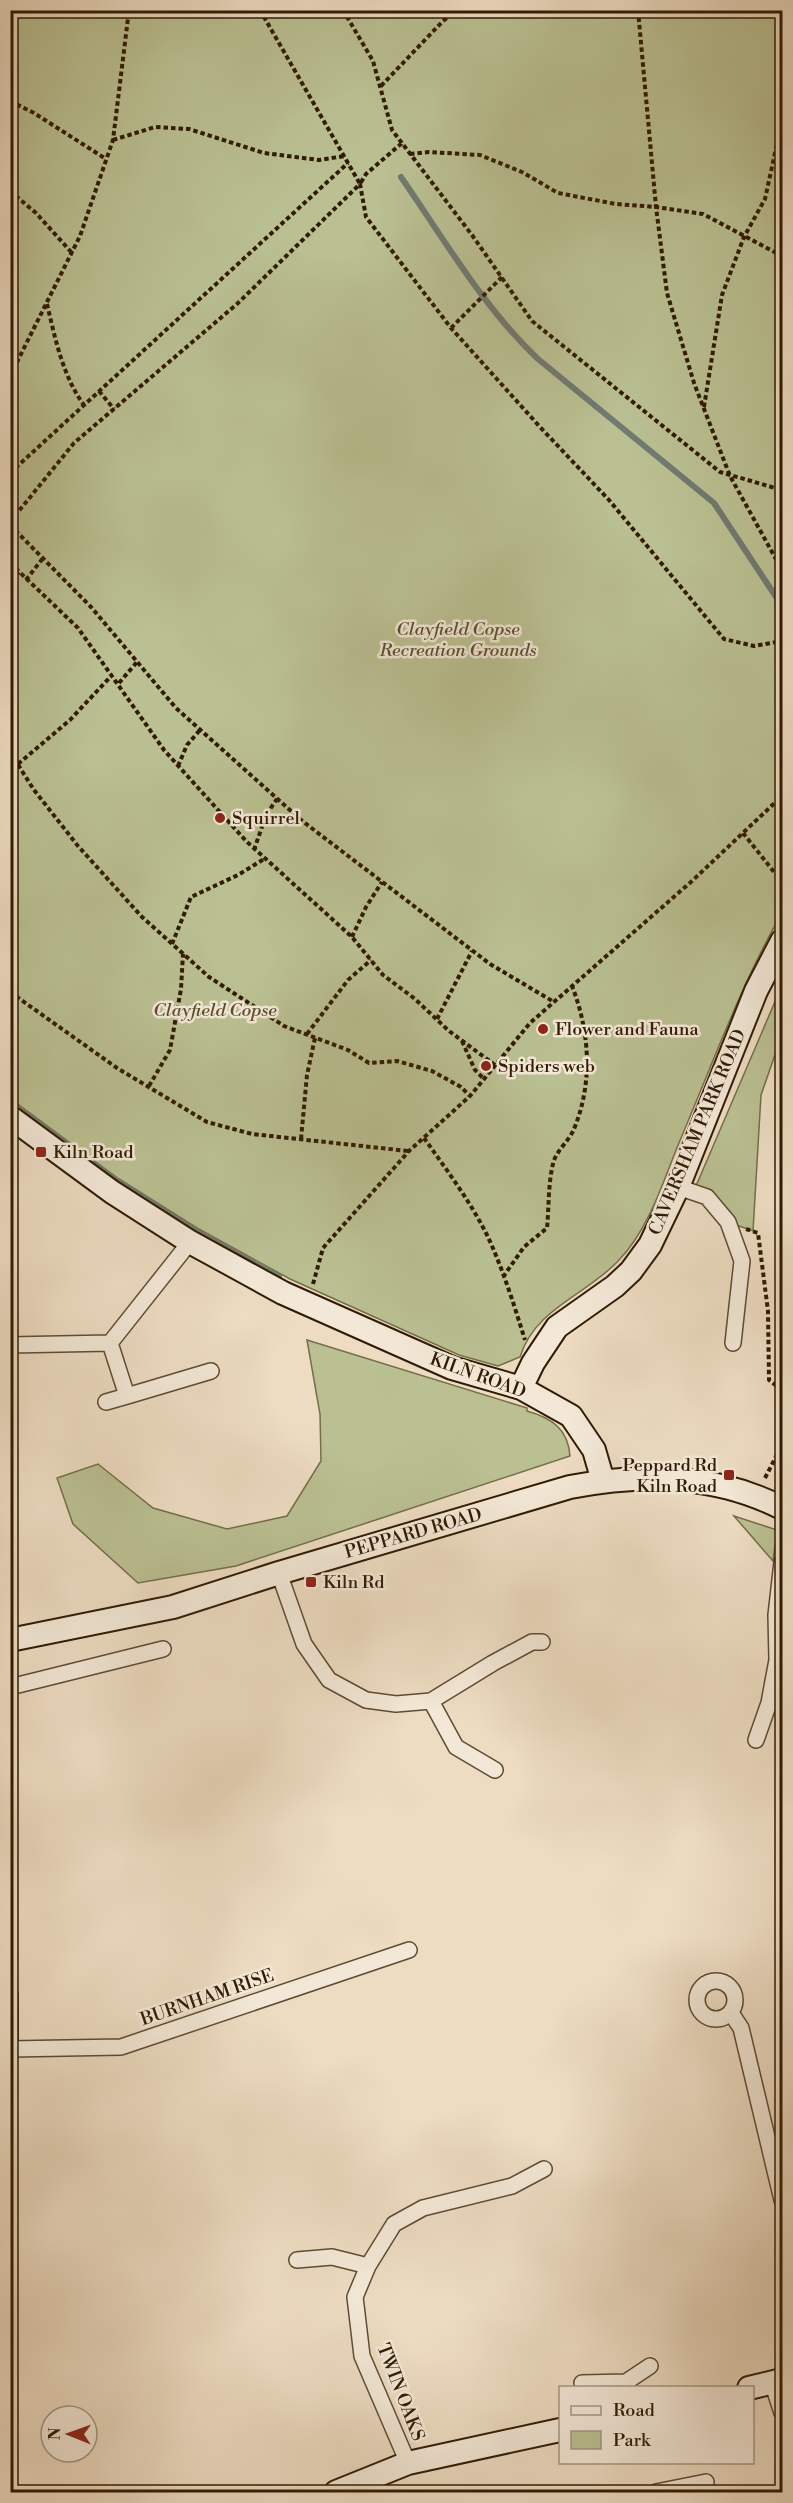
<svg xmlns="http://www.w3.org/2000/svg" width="793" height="2503" font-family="'Libre Bodoni',serif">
  <rect width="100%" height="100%" fill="#eddcc2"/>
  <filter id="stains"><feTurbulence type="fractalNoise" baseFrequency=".00333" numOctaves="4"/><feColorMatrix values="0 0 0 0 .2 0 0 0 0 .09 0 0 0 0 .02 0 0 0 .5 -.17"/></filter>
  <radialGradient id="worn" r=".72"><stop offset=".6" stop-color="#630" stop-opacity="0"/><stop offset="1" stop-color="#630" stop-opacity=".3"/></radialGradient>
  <path fill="#bac092" stroke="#756e4a" stroke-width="1.5" d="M10,11h772v902c-41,71 -69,150 -101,225 -17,40 -31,90 -62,122 -32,35 -84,48 -99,97l-22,9 -39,-11 -169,-76 -93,-51 -78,-49 -108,-80z
    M780,990l-3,59 -16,46 -8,136 -25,-9 -35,-29z
    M307,1340l220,68v3c25,7 41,18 43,45l-334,110 -98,17 -65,-59 -16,-46 41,-14 55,44 74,21 60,-13 34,-55 -1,-47z
    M734,1516l43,14 -4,31z"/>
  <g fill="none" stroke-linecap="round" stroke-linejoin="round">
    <path stroke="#717a72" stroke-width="6" d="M401,177c43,62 82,130 137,182l176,144 68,103
      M10,1103l107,78 78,50 84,46"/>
    <defs>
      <path id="street" d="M678,1187l29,10 21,25 14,39 -9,82
        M10,1345l100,-2
        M127,1396l84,-25
        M106,1402l21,-6 -17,-53 80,-101
        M279,1573l25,71 25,36 37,20 30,4 35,-3 62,-38 39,-21h10
        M10,1687l153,-38
        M431,1701l25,46 39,23
        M756,1740l13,-37 8,-43 -1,-45 6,-53
        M697 2000a19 19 0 1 1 38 0a19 19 0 1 1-38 0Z
        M10,1995v54l111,-2 288,-97
        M731,2013l10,15 41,172
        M297,2260l35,-3 36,9
        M772,2382l10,31
        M582,2383l44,-1
        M628,2388l-2,-6 24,-16
        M408,2463l-46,-107 -7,-59 13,-31 26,-42 29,-16 89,-22 32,-17
        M656,2492l50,-10"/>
      <path id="secondary" d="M10,1117l102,75 78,50 93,51 169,75 69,20 50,28 23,34 9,31
        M521,1388l12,-25 24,-36 58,-41 16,-15 19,-26 28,-58 78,-196 26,-50
        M10,1640l163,-33 106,-34 291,-86c73,-14 145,-13 212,21
        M749,2388l33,-8
        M336,2492l72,-29 152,-33"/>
    </defs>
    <use href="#street" stroke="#5f4b32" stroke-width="18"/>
    <use href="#secondary" stroke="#301b02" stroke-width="26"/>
    <path stroke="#301b02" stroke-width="4" stroke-dasharray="4.5 3" stroke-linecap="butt" d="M260,10l100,174 6,-10 36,-31
      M343,10l30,51 19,69 80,105 60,86 188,151 62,18
      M638,10l18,197 11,86 27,90 36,93 52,94
      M381,86l62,-65 14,-11
      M10,101l24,12 72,46
      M113,140l42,-13 34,2 75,24 55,7 26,-4
      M410,154l19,-2 51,3 42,17 36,21 58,11 40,3 47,7 79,42
      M10,191l26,22 36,40
      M47,304c8,34 16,73 37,101
      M451,328l51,-51
      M10,376l70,-140 33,-96 16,-130
      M99,391l15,18
      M704,407l18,-112 22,-58 21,-38 15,-69 2,-22
      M10,473l338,-310
      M10,522l64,-79 163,-139 123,-120 6,33 85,111 89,99 69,73 115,139 30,7 28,-5
      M10,525l81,82 85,101 125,112 189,144 64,38
      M10,563l68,65 86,122 82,91 106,96 31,38 32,24 34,32 46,34
      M10,580l9,-8
      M26,580l17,-22
      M119,683l18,-21
      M10,752l24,38 44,56 64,71 67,60 75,49 64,24 21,13 28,-2 35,10 29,16 9,9
      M18,764l52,-44 42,-45
      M178,766l9,-21 13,-15
      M743,833l39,49
      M254,850l12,-35 11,-16
      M352,937l14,-30 16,-25
      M172,944l19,-47 47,-22 26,-16
      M10,992l107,76 90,54 45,12 156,17
      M437,1019l35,-68
      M307,1034l41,-54 23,-20
      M462,1041l13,29 9,9
      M149,1086l21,-36 11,-61 2,-35
      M424,1138c22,31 46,63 63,97 16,34 27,70 38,105
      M301,1139l6,-64 8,-37
      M746,1229l12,4 10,78 1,69 13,10
      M503,1277l21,-30 23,-19c2,-20 1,-44 6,-64 2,-12 16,-23 21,-35 19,-46 16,-97 -2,-143
      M313,1284l10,-36 86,-97 61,-55 60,-73 162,-142 90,-85
      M765,1478l17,-33"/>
    <use href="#street" stroke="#f3e8d7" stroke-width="15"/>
    <use href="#secondary" stroke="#f3e8d7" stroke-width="22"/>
  </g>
  <g fill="#8f2418" stroke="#f3e8d7" stroke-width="2">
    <circle cx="220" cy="818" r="6"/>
    <circle cx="543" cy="1029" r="6"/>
    <circle cx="486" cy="1066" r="6"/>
    <rect x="35" y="1146" width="12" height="12" rx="3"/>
    <rect x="723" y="1469" width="12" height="12" rx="3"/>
    <rect x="305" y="1576" width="12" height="12" rx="3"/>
  </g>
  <g text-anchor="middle" stroke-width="5" stroke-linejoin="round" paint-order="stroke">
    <g font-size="18" font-style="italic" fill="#594d2d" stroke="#f3e8d7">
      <text x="458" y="635">Clayfield Copse<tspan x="458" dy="21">Recreation Grounds</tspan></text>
      <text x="215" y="1016">Clayfield Copse</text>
    </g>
    <g font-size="18" fill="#301b02" stroke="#f3e8d7" text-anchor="start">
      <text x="232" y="824">Squirrel</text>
      <text x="555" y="1035">Flower and Fauna</text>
      <text x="498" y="1072">Spiders web</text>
      <text x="53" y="1158">Kiln Road</text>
      <text x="717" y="1471" text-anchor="end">Peppard Rd<tspan x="717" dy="21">Kiln Road</tspan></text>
      <text x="323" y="1588">Kiln Rd</text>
    </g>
    <g font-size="18" fill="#301b02" stroke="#f3e8d7">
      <text transform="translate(697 1132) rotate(-67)" y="6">CAVERSHAM PARK ROAD</text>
      <text transform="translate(478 1375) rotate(20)" y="6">KILN ROAD</text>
      <text transform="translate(413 1533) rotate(-16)" y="6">PEPPARD ROAD</text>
      <text transform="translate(207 1997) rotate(-19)" y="6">BURNHAM RISE</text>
      <text transform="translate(401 2392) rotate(69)" y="6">TWIN OAKS</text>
    </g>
  </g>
  <rect width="793" height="2503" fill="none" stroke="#eddcc2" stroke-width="36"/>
  <rect x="12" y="12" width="769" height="2479" fill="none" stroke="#301b02" stroke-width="3"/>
  <rect x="18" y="18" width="757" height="2467" fill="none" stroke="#301b02" stroke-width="1.5"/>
  <rect x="559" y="2386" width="195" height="78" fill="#f3e8d7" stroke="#a59682" stroke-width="1.5"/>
  <rect x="571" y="2406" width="30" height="9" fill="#f3e8d7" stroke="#a59682" stroke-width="1.5"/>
  <text x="613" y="2416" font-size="18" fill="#301b02">Road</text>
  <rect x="571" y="2431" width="30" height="18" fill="#bac092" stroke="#a59682" stroke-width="1.5"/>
  <text x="613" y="2446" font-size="18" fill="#301b02">Park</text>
  <g transform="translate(69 2434) rotate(271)"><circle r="28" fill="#f3e8d7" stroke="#a59682" stroke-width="1.5"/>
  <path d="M0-4.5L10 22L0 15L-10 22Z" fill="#8f2418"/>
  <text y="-9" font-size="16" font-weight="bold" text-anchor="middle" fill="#301b02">N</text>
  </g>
  <rect width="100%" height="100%" filter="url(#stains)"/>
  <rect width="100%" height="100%" fill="url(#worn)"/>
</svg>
